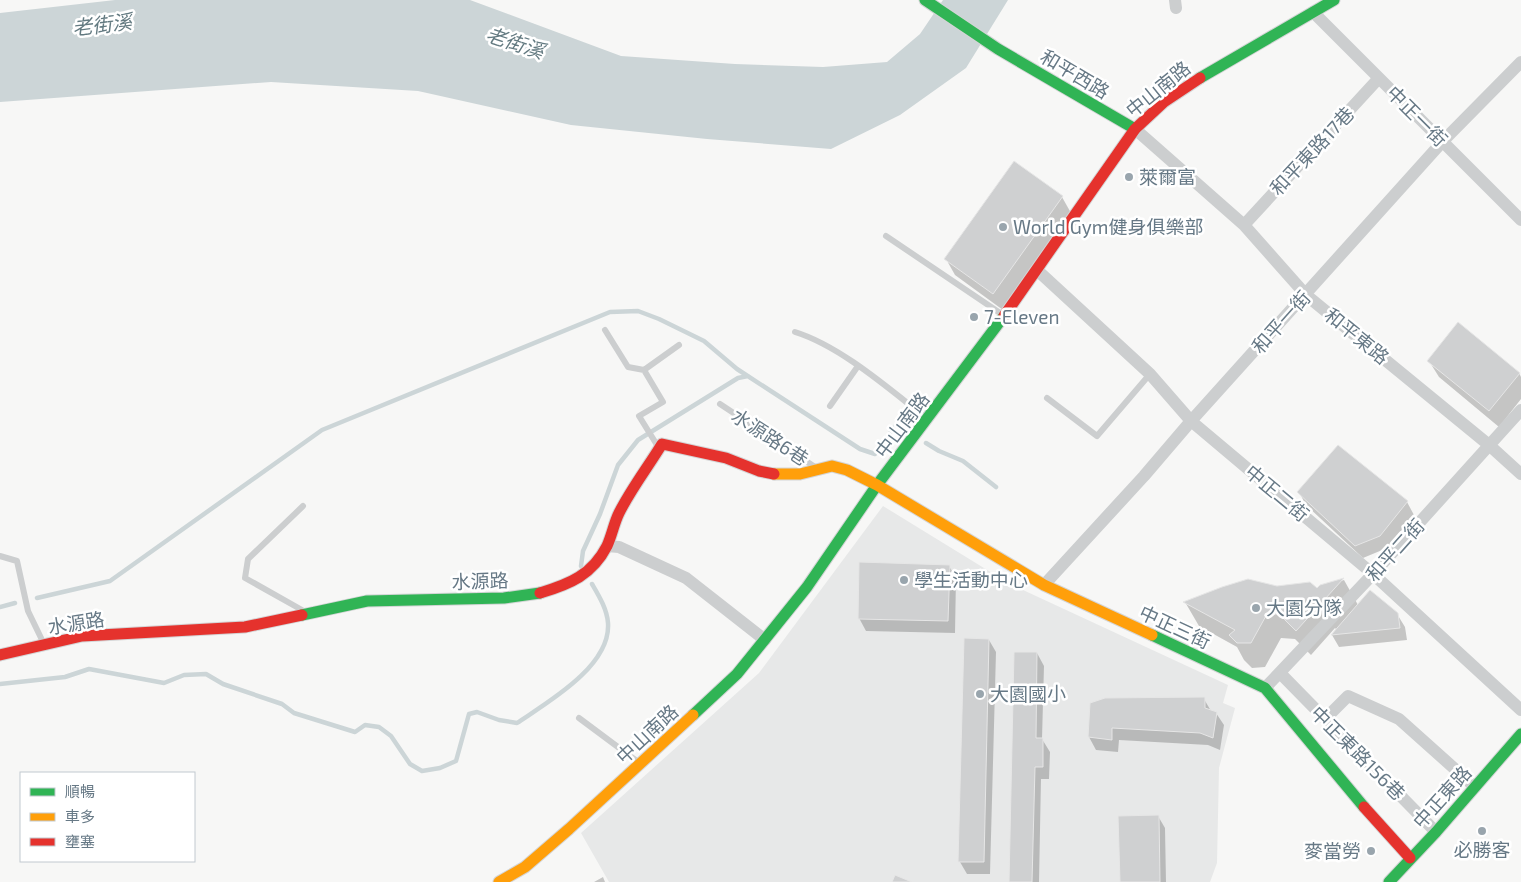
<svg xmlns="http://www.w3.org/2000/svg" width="1521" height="882" font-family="'Exo 2','Noto Sans TC',sans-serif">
  <rect width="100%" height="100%" fill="#f7f7f6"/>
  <path fill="#e7e8e8" d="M883,506l127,78 218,101 -5,18 12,5 -16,60 -2,95 -7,19h-601l-28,-49 178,-160z"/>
  <path fill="#ccd5d7" d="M115,0h355l151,56 114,8 88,3 64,-5 33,-28 23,-34h65l-42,68 -66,47 -69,34 -124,-10 -136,-14 -153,-34 -147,-9 -271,20v-89z"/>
  <path fill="#0003" d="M1062,197l9,16 -68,97 -48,-35 -9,-16z
    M1429,361l90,12 2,4v22l-22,28 -60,-50z
    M1338,446l69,56 7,13 -27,33 -24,10 -57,-53 -7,-13z
    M949,566l7,12 -1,55 -89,-2 -7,-13z
    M1344,580l14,25 39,9 8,13 2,13 -68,7 -7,-12 5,-5 -2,-2 -24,27 -16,-16 -14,-1 -16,29 -13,1 -8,-8 -7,-13 -38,-21 -14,-24 92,-15 40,3 4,-3z
    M989,640l7,12 -6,222h-23l-7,-12z
    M1037,653l7,13 -2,73 8,13 -1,27h-8l-2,103h-29z
    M1204,699l7,12 5,2 8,12 -4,25 -12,-5 -89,-5 -1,12 -22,-2 -7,-13 2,-33z
    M1158,816l7,12 1,54h-45z
    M603,877l2,5h-11z"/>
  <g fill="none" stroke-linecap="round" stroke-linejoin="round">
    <path stroke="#ccd5d7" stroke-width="4.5" d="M926,443l13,8 24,10 33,26
      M581,566l2,-15 17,-37 18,-49 20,-25 100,-62 10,-2
      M37,598l73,-17 212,-151 288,-118 28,-1 21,8 45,22 33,28 123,80 15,5 21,-29 9,5
      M0,607l15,-4
      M0,684l65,-7 24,-8 75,14 20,-8 22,-1 17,10 59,20 12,9 61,19 10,-7 14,2 12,9 19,28 12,7 18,-3 16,-7 13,-47 8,-2 22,8 18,3c31,-21 94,-57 91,-100 -1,-14 -9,-27 -16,-39"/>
  </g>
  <path fill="#cfd0d1" stroke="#e6e6e6" d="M1014,161l49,35 -70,98 -49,-35z
    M1458,322l62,51 -31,38 -62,-50z
    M1338,445l70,56 -28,35 -25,10 -58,-54z
    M859,562l91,3 -2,56 -90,-2z
    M1344,578l-48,53 -17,-17h-12l-16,29h-14l-8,-8 6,-5 -52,-28 39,-15 26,-8 29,7 33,-4 7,6 3,-3z
    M1370,590l28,23 2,15 -69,7z
    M964,638l25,1 -5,223h-26z
    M1014,652h23l-1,86h7v29h-8l-3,115h-23z
    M1205,697v11l12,4 -4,26 -13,-5 -88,-5v12l-24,-3 2,-34 15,-5z
    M1159,815l1,67h-40l-2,-66z
    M895,875l17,7h-20z"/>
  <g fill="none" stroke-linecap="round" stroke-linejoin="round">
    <defs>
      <path id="fast" d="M925,0l73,49 137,80
        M1200,78l134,-78
        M302,615l65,-14 137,-3 36,-5
        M1152,635l113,53 99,119
        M693,715l44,-41 70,-87 70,-102 127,-169
        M1389,882l47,-50 85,-98"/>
      <path id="slow" d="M774,474h26l32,-8 15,4 30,15 167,100 108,50
        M499,882l26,-15 44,-38 124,-114"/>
      <path id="jam" d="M1004,316l131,-187 29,-27 36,-24
        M540,593c30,-9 52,-18 67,-47 5,-11 7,-23 12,-33 12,-24 29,-46 43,-69l64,14 33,13 15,3
        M0,655l82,-19 163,-9 57,-12
        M1364,807l46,51"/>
    </defs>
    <use href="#fast" stroke="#d4d5d6" stroke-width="13"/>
    <use href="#slow" stroke="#d4d5d6" stroke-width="13"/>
    <use href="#jam" stroke="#d4d5d6" stroke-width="13"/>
    <path stroke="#cccecf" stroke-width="6" d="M886,236l117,79
      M605,330l23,37 16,3 19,32 -24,14 18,29
      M795,332c45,14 93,56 130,85
      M644,370l35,-25
      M1047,398l50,38 53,-62
      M720,404l95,63
      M830,406l28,-40
      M0,556l17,5 11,50 15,31
      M302,610l-57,-32 3,-19 55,-53
      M579,718l59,44"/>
    <path stroke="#cccecf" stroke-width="12" d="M1175,0l1,8
      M1313,12l208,208
      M1135,129l109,96 62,70 183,150 32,29
      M1244,225l135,-147
      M1037,270l113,104 41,47 182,153 148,136
      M607,546l12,1 67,31 79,62
      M1044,585l100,-109 47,-55 252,-280 78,-79
      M1280,673l156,159
      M1265,688l108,-114 148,-164
      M1325,719l23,-23 51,23 76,68"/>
    <use href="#fast" stroke="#30b455" stroke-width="11"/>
    <use href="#slow" stroke="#ff9f0a" stroke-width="11"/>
    <use href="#jam" stroke="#e5322d" stroke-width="11"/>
  </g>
  <g fill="#99a5ad" stroke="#fff" stroke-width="2">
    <circle cx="1129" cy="177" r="5"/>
    <circle cx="1003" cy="227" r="5"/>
    <circle cx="974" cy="317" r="5"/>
    <circle cx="904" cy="580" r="5"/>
    <circle cx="1256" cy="608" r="5"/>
    <circle cx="980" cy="694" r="5"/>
    <circle cx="1482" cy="831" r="5"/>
    <circle cx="1371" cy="851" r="5"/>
  </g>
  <g text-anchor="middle" stroke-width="5" stroke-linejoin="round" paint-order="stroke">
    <g font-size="19" fill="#677986" stroke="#fff">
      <text transform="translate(1075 74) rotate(31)" y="7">和平西路</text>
      <text transform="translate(1158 89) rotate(-39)" y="7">中山南路</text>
      <text transform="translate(1417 116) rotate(45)" y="7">中正一街</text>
      <text transform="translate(1312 151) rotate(-47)" y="7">和平東路17巷</text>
      <text transform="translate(1281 322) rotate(-48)" y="7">和平一街</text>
      <text transform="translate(1357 336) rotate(39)" y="7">和平東路</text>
      <text transform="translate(902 425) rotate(-53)" y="7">中山南路</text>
      <text transform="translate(770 437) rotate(33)" y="7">水源路6巷</text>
      <text transform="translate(1277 493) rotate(40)" y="7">中正二街</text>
      <text transform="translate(1395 550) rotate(-48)" y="7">和平二街</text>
      <text transform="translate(480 581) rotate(-2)" y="7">水源路</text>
      <text transform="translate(76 623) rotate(-9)" y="7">水源路</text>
      <text transform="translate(1175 627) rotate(25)" y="7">中正三街</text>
      <text transform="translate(647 734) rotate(-43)" y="7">中山南路</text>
      <text transform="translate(1358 753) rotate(45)" y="7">中正東路156巷</text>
      <text transform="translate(1442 797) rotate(-48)" y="7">中正東路</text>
    </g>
    <g font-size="19" fill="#677986" stroke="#fff" text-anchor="start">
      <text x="1139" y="184">萊爾富</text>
      <text x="1013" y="234">World Gym健身俱樂部</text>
      <text x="984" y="324">7-Eleven</text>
      <text x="914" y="587">學生活動中心</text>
      <text x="1266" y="615">大園分隊</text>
      <text x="990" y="701">大園國小</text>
      <text x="1482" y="857" text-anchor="middle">必勝客</text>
      <text x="1361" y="858" text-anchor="end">麥當勞</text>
    </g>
    <g font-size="20" font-style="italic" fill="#637a81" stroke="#fff">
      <text transform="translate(102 25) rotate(-7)" y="7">老街溪</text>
      <text transform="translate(515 43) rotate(18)" y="7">老街溪</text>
    </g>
  </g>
  <rect x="20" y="772" width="175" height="90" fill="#ffffff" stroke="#c2c9cf"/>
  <rect x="30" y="788" width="25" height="8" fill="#30b455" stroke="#c2c9cf"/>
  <text x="65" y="797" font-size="15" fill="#677986">順暢</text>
  <rect x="30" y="813" width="25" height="8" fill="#ff9f0a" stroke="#c2c9cf"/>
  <text x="65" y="822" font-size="15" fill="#677986">車多</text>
  <rect x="30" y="838" width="25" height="8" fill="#e5322d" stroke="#c2c9cf"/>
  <text x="65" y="847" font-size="15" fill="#677986">壅塞</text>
</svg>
